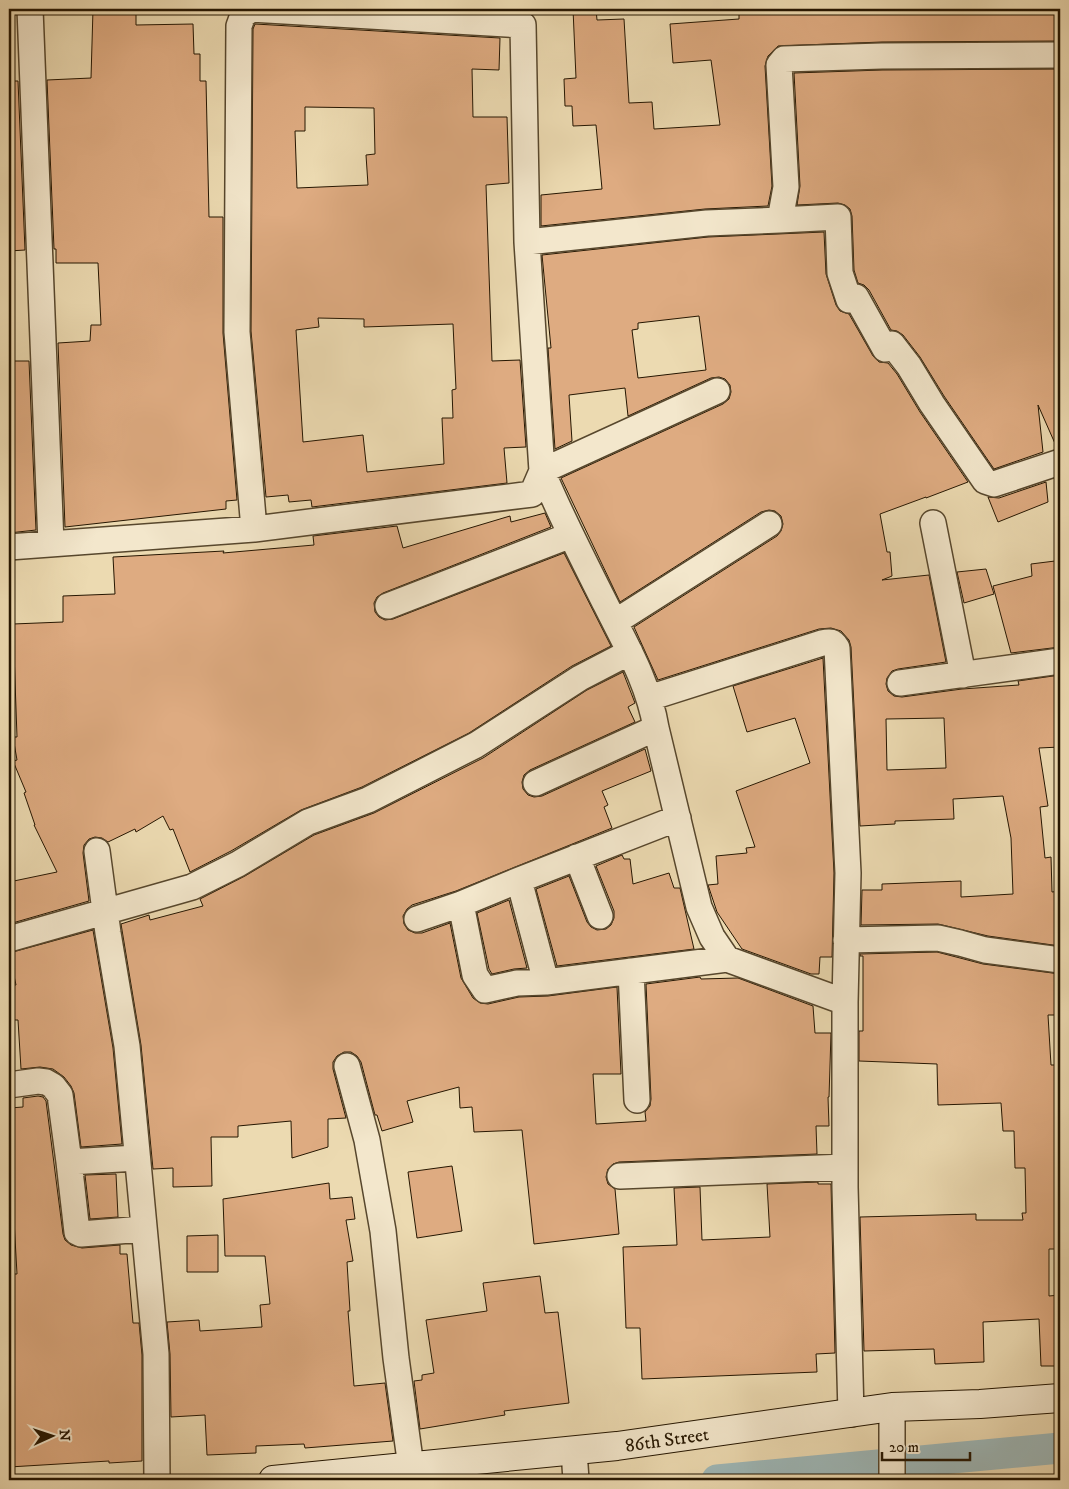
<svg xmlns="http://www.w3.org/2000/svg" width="1069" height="1489" font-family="'IM FELL DW Pica',serif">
  <rect width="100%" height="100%" fill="#ecdab1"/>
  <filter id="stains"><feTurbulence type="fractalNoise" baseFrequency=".004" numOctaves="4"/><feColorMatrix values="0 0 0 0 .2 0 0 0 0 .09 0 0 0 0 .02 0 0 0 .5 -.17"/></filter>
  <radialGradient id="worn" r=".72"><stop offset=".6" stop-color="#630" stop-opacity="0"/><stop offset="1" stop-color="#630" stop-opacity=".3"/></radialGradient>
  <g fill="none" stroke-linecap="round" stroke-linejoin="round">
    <path stroke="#9eb8b8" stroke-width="31" d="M717,1480l343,-32"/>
  </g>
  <path fill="#deab81" stroke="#251601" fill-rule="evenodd" d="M93,9h43v16l57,-1 1,30h6v27h6l3,136h14v116l14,167 -11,1v8l-161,18 -7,-184 32,-2 1,-16h10l-3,-62h-42v-14h-2l-7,-169 44,-2z
    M573,9h23l1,11 27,-1 5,84 23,-1 2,27 66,-4 -9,-65 -38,3 -3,-39 69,-5v-8h22v-2l32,1v-1h267v32l-178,1 -104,4 -10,10 -3,10 7,120 -4,20 -63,3 -164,17v-31l61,-6 -6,-64 -23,1 -1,-20h-7l-1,-27 12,-1z
    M255,24l245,14 -1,32 -27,-1 1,48h34l2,66 -23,2 6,176 28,-1 6,87 -22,1 3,35 -195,24 -1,-7 -22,2 -1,-7 -22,2 -15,-166 2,-302zM305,107l69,1 1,46 -9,1 2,30 -71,3 -2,-57h10zM318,318l46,1v8l89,-3 3,65 -4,1 1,28h-11l2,46 -77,8 -4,-37 -60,7 -7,-112 23,-3z
    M1060,69l-3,105 1,12 2,1v261h-3l-19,-43 5,47 -49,17 -50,-73 -24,-39 -17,-22 -6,-4 -6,-1 -22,-40 -5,-5 -6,-2 -4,-13 -2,-54 -2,-7 -5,-4 -7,-2 -41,2 3,-19 -6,-113 88,-3z
    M9,81h9l7,169 -16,1z
    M824,232l2,42 10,31 4,6 9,3 24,42 6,6 9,1 9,11 23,38 48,70 -42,16v-1l-46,17 7,38h3l2,24 -10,4 47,-5 17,87 -48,7 -6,2 -5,7 -1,6 2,7 6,5 8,1 60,-8 57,-4 -1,-4 42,-6v72l-21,1 9,58 -8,1 5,51 6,-1 1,35 8,-1v55l-72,-10 -50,-12 -77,1 1,-35h20v-6l79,-3v16l52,-3 -2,-56 -8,-42 -50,3 1,20 -59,2v3l-35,2 -9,-179 -2,-7 -8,-9 -10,-3 -12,1 -161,51 -24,-53 143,-91 4,-5 2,-7 -2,-8 -6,-5 -6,-1 -8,2 -141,90 -59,-124 162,-74 6,-5 2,-7 -1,-7 -5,-6 -6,-2 -8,1 -83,38 -3,-28 -56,7 3,46 -17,8 -7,-101h3l-9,-93 166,-18zM699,316l7,54 -68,8 -6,-48 6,-1v-6zM944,718l2,50 -59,2 -1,-51z
    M9,361h20l7,169 -27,3z
    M1046,482l2,20 -50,20 -10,-25 11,1z
    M545,513l6,14 -168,66 -6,4 -3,6 1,9 4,5 6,3 8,-1 171,-66 47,93 -39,20 -103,67 -107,54 -61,23 -70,41 -41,21 -17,-43 -3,1 -7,-14 -27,16 -1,-3 -27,13 -6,-4 -7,-1 -6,2 -5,6 -1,8 6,48 -80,23v-42l48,-10 -23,-47h1l-11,-32 2,-1 -13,-31 4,-1 -4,-23h4l-4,-113 50,-2v-26l52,-2 -2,-37 111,-6 -1,2 91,-8 -1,-9 84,-10 6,22 107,-32 1,6z
    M1055,561l5,43v43l-49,6 -18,-67 39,-10 -1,-12z
    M986,569l8,25 -30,9 -7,-31z
    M823,658l11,215 -2,84h-12l-1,17h-8l-69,-25 -25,-37 -9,-27 10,-1 -2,-28 31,-3 -1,-5 9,-1 -19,-56 74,-28 -15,-45 -48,14 -14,-46z
    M623,672l12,31 -7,4 7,15 -105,48 -6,5 -2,7 1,7 5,6 6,2 8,-1 103,-47 6,22 -49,20 6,14 -4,2 8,21 -156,63 -44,14 -5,4 -4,7 1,8 4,6 7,3h7l28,-10 11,55 12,20 7,5 8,1 31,-7 29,-1 69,-9 4,87h-28l3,50 50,-3 -1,-9 5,-6 1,-7 -5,-115 54,-7 1,2 37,-1 75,28 2,27h16l-2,64h-1l1,29h-13l1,28 -198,8 -6,2 -5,5 -2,8 2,7 7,5 4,45 -85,10 -12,-114 -48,2 -2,-25 -12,1 -1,-21 -52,14 6,21 -31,9 -5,-16h-2l-14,-53 -4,-6 -6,-4h-7l-7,4 -4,6v7l13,49 -18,1v28l-36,11 -1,-37 -53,5v11h-27l1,49 -39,1v-19l-20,1 -12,-124 -20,-121 28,-9 1,5 53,-14 -3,-7 45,-23 69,-41 60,-22 109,-55 104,-68z
    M622,855l2,4h6l3,25 36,-11 5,15h6l14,61 -137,17 -21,-77 33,-13 18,46 4,5 6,3 9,-1 5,-4 3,-7v-7l-18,-45z
    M509,900l18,68 -13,1 -22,5 -3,-5 -12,-56z
    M93,930l20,118 9,96 -41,3 -7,-54 -3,-7 -7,-9 -11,-8 -13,-2 -19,2 -3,-49h-9v-35h7l-7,-32z
    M937,952l46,12 77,10v41h-12l3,50h9v66h-5l2,48h3v28h-5l1,42h-7v47l11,-1v71h-19l-2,-47 -56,3 1,40 -49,2 -1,-15 -70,2 -4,-134 116,-3v6h47l-1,-7h4l-1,-45h-10l-1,-37h-11l-2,-28 -63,2 -1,-41 -78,-3v-30h4v-75h-3v-2z
    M38,1096l5,1 3,4 17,133 2,6 6,5 11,3 38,-3v9h7l6,69h6l3,32v106l-33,2v-2l-100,6v-193h8l-4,-72h-3l-1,-20v-74l14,-1v-9z
    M452,1166l10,65 -45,7 -9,-66z
    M116,1174l2,43 -28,2 -5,-44z
    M818,1182v2h13l4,169 -19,1 1,18 -175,7 -2,-51h-14l-3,-81 54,-2 -3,-57 26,-1 2,53 68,-3 -3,-53z
    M329,1183l1,16 22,-2 3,22 -9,1 7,41 -6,1 3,49h-2l6,75 31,-3 8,58 -88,7 -1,-4 -48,2v7l-49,2 -2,-40 -34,2 -1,-63 -3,-32 32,-2 1,11 62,-4 -2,-22 10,-1 -5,-48h-40l-2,-57z
    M218,1235v37h-31v-36z
    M540,1276l5,37 13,-1 11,91 -65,8 1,4 -85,14 -6,-48 8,-1v-5l12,-2 -8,-53 61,-9 -4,-28z"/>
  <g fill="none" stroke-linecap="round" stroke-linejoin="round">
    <defs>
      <path id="minor" d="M30,9l21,535
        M1060,55l-178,1 -98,3 -5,6 7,122 -6,33 58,-3 2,56 9,27 7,-3 29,52 7,-5 17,22 23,38 53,77 9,3 66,-22
        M527,242l180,-19 73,-3
        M933,523l30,152
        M254,529l-17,-197 2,-306 4,-11 9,-6 271,16 4,217 15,229 175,-80
        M9,547l245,-18 278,-35 10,-23c19,46 42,90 64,134 20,40 43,79 50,123l43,179 13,30 15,22 118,43v185l6,227
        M388,606l183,-71
        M615,622l154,-98
        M900,683l160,-22
        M649,698l173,-55c8,-2 11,-2 15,5l11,225 -3,129
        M536,783l120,-55
        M97,851l11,82 19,113 29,308 1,126
        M577,857l23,59
        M519,880l27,102
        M461,904l14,71 10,15 32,-7 29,-1 181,-23
        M417,919l44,-15 58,-24 159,-62
        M9,939l183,-52 46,-23 70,-42 60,-22 108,-55 104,-67 50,-26
        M846,940l92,-2 22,5 25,7 75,10
        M631,971l6,129
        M347,1066l20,74 16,91 13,127 15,109
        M9,1085l29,-4 8,1 7,4 7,9 9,67 68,-4
        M69,1162l8,70 4,2 62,-5
        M620,1176l225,-9
        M574,1451l2,29
        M892,1480v-73"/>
      <g id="secondary">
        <path id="s1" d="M273,1480l344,-34 275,-39 88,-3 80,-6"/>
      </g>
    </defs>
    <use href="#minor" stroke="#57472d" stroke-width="28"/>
    <use href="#secondary" stroke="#251601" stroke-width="30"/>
    <use href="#minor" stroke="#f3e7cc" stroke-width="25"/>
    <use href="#secondary" stroke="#f3e7cc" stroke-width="28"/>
  </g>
  <g text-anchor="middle" stroke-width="4.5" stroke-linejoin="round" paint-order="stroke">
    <g font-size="19" fill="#251601" stroke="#f3e7cc">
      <text dy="7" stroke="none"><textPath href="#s1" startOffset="396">86th Street</textPath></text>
    </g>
  </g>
  <rect width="1069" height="1489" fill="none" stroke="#ecdab1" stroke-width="30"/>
  <rect x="10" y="10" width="1049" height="1469" fill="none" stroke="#251601" stroke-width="2.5"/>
  <rect x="15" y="15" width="1039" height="1459" fill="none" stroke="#251601"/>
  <g transform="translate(52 1436) rotate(87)" stroke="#f3e7cc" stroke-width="4" paint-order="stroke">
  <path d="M0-4L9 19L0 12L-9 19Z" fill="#251601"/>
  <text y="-8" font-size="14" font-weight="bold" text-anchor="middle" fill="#251601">N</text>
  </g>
  <path d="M882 1452v8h88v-8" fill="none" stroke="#251601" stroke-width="2.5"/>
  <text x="889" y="1452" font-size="15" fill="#251601" stroke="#f3e7cc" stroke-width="4" paint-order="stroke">20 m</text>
  <rect width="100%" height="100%" filter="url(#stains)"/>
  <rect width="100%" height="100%" fill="url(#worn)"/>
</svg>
